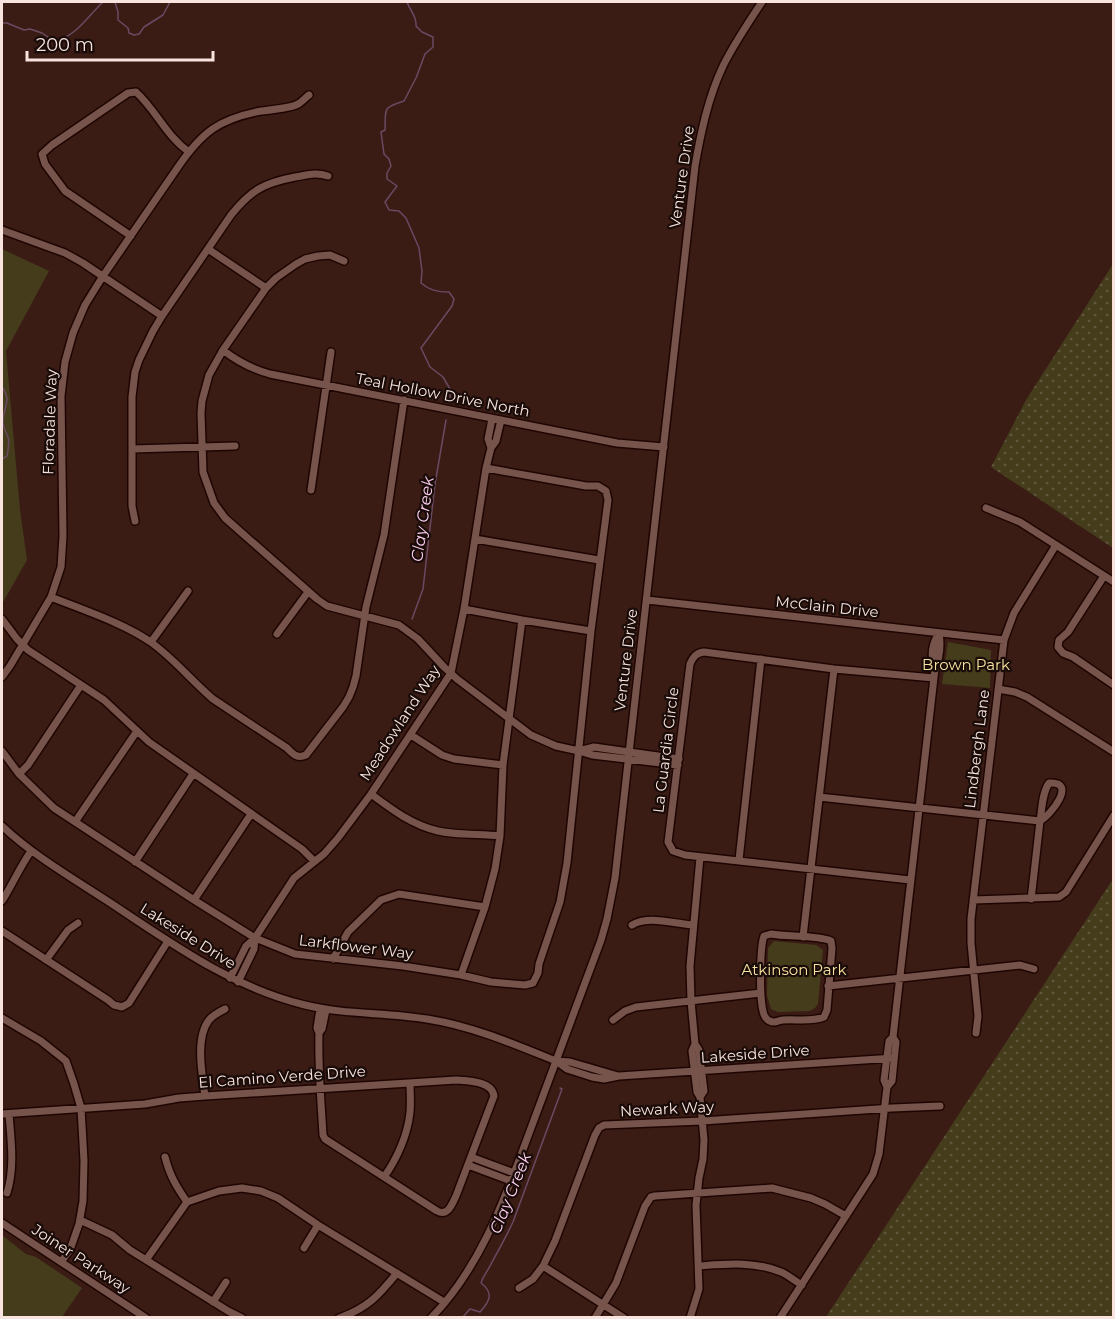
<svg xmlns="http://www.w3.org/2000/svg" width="1115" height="1319" font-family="Montserrat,sans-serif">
  <defs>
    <pattern id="grass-dots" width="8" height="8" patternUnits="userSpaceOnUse" patternTransform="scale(1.5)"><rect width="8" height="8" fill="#453c1c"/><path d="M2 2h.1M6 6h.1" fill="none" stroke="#61583d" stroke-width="1.8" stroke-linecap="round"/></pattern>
  </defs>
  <rect width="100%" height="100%" fill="#3a1c15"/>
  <path fill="url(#grass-dots)" d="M1113,264l1,284h-1l-122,-81 35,-67z
    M1113,879v438h-287z"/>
  <path fill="#453c1c" d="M2,249l47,22 -43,80 14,159 7,50 -25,44z
    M948,642l43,8 -1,38 -48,-4z
    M774,941l42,4 7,5 -5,54 -3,4 -5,3 -32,1 -7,-3 -4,-14 1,-47z
    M2,1235l24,19 10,3 46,31 -20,29h-60z"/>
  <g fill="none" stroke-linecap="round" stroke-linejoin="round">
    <path stroke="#6a4a62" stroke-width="1.5" d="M115,2l3,10v8l10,8 1,5 5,2 5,-1 5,-7 19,-12 7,-13
      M407,2c3,9 10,14 9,24l6,6 11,5v10l-8,7 -9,24 -12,23c-22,7 -18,7 -19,29l-4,2 3,22 5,5 2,7 -4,7v6l10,7 -12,16 4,8 10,1 7,7 13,30 3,23 -1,12c8,7 16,9 28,9l5,7 -2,7 -31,42 9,19 13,10 7,12v11
      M2,23h5l17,7 6,-1 12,4 12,8c22,-4 34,-25 49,-39
      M2,387c11,15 0,21 1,36 1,6 3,9 5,14 2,5 0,13 -1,19l-5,3
      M412,619l11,-30 12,-105 11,-64
      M462,1318l8,-9 10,3c10,-11 14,-19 1,-29 2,-7 6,-11 9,-17 8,-15 16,-29 23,-44l49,-133 -2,-1"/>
    <defs>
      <path id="minor" d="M2,230l63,23 18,10 79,53
        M131,236l-66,-45 -20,-27 -3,-10 10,-9 76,-52 8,-1c20,18 30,44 53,60
        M208,249l58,39
        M344,261l-14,-6 -12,1 -13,3 -9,5 -20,14 -10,10 -43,62 -14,25 -7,26 -1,12 2,59 11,31 11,15 92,81 10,7 72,19 19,14 26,28 13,12 74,56 25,11 23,5 13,4 86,10
        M223,350c15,12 29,19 47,24l347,69 47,4
        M491,448l-3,-9 4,-20
        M132,449l103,-3
        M311,490l20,-138
        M986,508l34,14 94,60
        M135,521l-3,-15v-109l3,-25 4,-12 14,-29 9,-15 69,-101c20,-25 33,-32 64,-38 13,-2 20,-5 33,-1
        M475,539l124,21
        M1104,576l-36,56 -9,8 -1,7 5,6 10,4 41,28
        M51,597c32,13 73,26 101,46 22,16 40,38 61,56l74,49c6,6 10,11 19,7l37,-48 6,-10 4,-10 3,-11 10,-69 18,-72 20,-135
        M647,600l357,40
        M464,609l58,11 69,11
        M2,619l15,20 11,11 76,50 45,42 153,107 12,12
        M277,634l31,-42
        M151,642l37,-51
        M935,669c-5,-13 -3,-25 4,-36
        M2,677l8,-11 41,-69 10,-30 2,-31 -2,-140 4,-34 8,-29 12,-28 18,-29 75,-109c24,-35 41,-48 83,-56 9,-1 31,-3 37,-7 4,-2 8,-7 11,-9
        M998,689l17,3 12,5 87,55
        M411,735l31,20 12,4 49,6
        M2,751l17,23 35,34 140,92 61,38 40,16 108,12 58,9 30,7 34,3 8,-2 5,-10 1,-9 21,-62 7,-39 24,-232 17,-131 -2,-9 -8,-5h-12l-100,-18
        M579,751l15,-4 85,12
        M19,774l9,-9 53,-80
        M371,794c20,15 41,31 67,37 17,4 43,3 62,5
        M819,797l221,24
        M75,822l62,-91
        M2,826c32,30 70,52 107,76 62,41 122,85 196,103 40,10 81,7 122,14 45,7 87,25 129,42l11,8 25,8 12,2 15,-3 275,-18
        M739,860l22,-201
        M135,862l58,-88
        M910,880l-225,-25 -12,-4 -5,-9 22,-178c3,-7 6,-11 14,-12l130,17 100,9
        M1031,899l1,-8 8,-70c2,-12 2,-28 9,-38 29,-2 2,32 -9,38
        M194,900l57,-86
        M973,900l86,-3 7,-5 48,-77
        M2,901c10,-16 18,-34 29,-50
        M632,925c17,-10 42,-1 61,0
        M2,931l106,69 6,5 8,2 7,-4 39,-62
        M771,934c16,3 47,1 60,7l1,7 -5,62 -3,7c-12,5 -27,2 -41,3 -3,0 -6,2 -9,2 -3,0 -7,-2 -8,-4 -8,-7 -6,-71 -2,-82z
        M803,937l31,-268
        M333,959l15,-27 33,-32 18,-6 86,13
        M46,960l22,-30 10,-7
        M461,975l24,-68 10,-38 5,-33 3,-71 19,-145
        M230,978l16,-32 9,-8 39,-60 30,-24 14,-16 33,-44 80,-121 13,-64 22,-141 5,-20 5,-7 5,-21
        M238,982l16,-33 1,-11
        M828,986l192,-21 14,4
        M2,1018l39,23 25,20 8,23 7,24 3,53 -1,40 -4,23 -9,26 -9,12
        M613,1020l12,-9 11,-4 125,-14
        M319,1033l3,-4 4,-19
        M976,1033l2,-17 -7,-73v-24l33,-279 10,-27 42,-68
        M695,1044l4,6 5,41 -4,6
        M556,1061l14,1 48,14
        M887,1087l-3,-7 5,-39 4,-4 42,-368c5,-12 6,-24 4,-36
        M205,1096c-3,-22 -10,-58 4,-76 4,-5 10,-8 16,-11
        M2,1114l143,-10 34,-6 26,-2 251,-16c12,1 36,1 38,16l-38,100c-4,8 -8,21 -19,15l-112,-72 -2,-4c-2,-34 -5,-68 -4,-102l-2,-5 3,-19
        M165,1157c5,19 11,29 22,45
        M471,1157l43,16
        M468,1165l43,16
        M384,1177c13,-18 24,-43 26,-65 1,-9 0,-19 0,-29
        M7,1193c8,-26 4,-53 2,-79
        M80,1220l32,15 18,15 98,61 14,7
        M2,1223l144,95
        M304,1248l14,-23
        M146,1260l41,-58 32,-11 23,-3 19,3 17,7 40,27 126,77
        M543,1266l81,52
        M699,1266c27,-2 55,-5 82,6 7,3 14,9 21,13
        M519,1288l14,-9 10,-13 12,-25 40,-106 4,-7 5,-3 98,-4 190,-13 48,-2
        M213,1302l13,-20
        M339,1318c29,-10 40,-23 58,-45
        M431,1318c53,-54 77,-129 103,-198 22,-60 45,-120 67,-180l6,-21 8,-41 80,-712c6,-34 13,-68 28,-100 11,-22 25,-43 39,-64
        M595,1318l21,-35 29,-77 6,-9 4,-1 117,-8 39,10 14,6 21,12
        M690,1318l9,-29 -3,-84 3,-27 4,-19 1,-19 -4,-43 -3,-5 -5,-41 3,-7 -4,-43 -1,-35 10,-109
        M780,1318l93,-144 6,-20 8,-67 5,-6 4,-39 -3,-5"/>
    </defs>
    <use href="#minor" stroke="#1f0502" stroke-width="10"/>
    <use href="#minor" stroke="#76534b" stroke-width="7"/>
  </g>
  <g text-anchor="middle" stroke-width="4.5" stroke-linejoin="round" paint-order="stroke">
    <g font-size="15" fill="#f8e3de" stroke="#180b08">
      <text transform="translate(682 177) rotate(-82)" y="5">Venture Drive</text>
      <text transform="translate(443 395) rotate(11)" y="5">Teal Hollow Drive North</text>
      <text transform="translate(50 422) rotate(-88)" y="5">Floradale Way</text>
      <text transform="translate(827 607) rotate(6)" y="5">McClain Drive</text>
      <text transform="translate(626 660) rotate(-83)" y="5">Venture Drive</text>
      <text transform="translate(400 723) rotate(-57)" y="5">Meadowland Way</text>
      <text transform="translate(977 749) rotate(-83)" y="5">Lindbergh Lane</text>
      <text transform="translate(666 750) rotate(-83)" y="5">La Guardia Circle</text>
      <text transform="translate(188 936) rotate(32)" y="5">Lakeside Drive</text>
      <text transform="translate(356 947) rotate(7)" y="5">Larkflower Way</text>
      <text transform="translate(755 1054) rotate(-4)" y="5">Lakeside Drive</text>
      <text transform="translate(282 1077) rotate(-4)" y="5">El Camino Verde Drive</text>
      <text transform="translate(667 1109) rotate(-3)" y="5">Newark Way</text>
      <text transform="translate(81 1259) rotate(33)" y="5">Joiner Parkway</text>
    </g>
    <g font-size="15" fill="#f6e19f" stroke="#180b08">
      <text x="966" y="670">Brown Park</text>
      <text x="794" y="975">Atkinson Park</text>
    </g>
    <g font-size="16" font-style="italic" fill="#ffd0f3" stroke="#180b08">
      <text transform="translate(422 519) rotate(-82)" y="6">Clay Creek</text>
      <text transform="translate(510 1193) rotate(-68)" y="6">Clay Creek</text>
    </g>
  </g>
  <rect width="1115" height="1319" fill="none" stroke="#f8e3de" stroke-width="6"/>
  <path d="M27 51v9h186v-9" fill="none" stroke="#f8e3de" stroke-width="3"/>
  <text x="36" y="51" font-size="18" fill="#f8e3de" stroke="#180b08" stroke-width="4.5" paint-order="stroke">200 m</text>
</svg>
